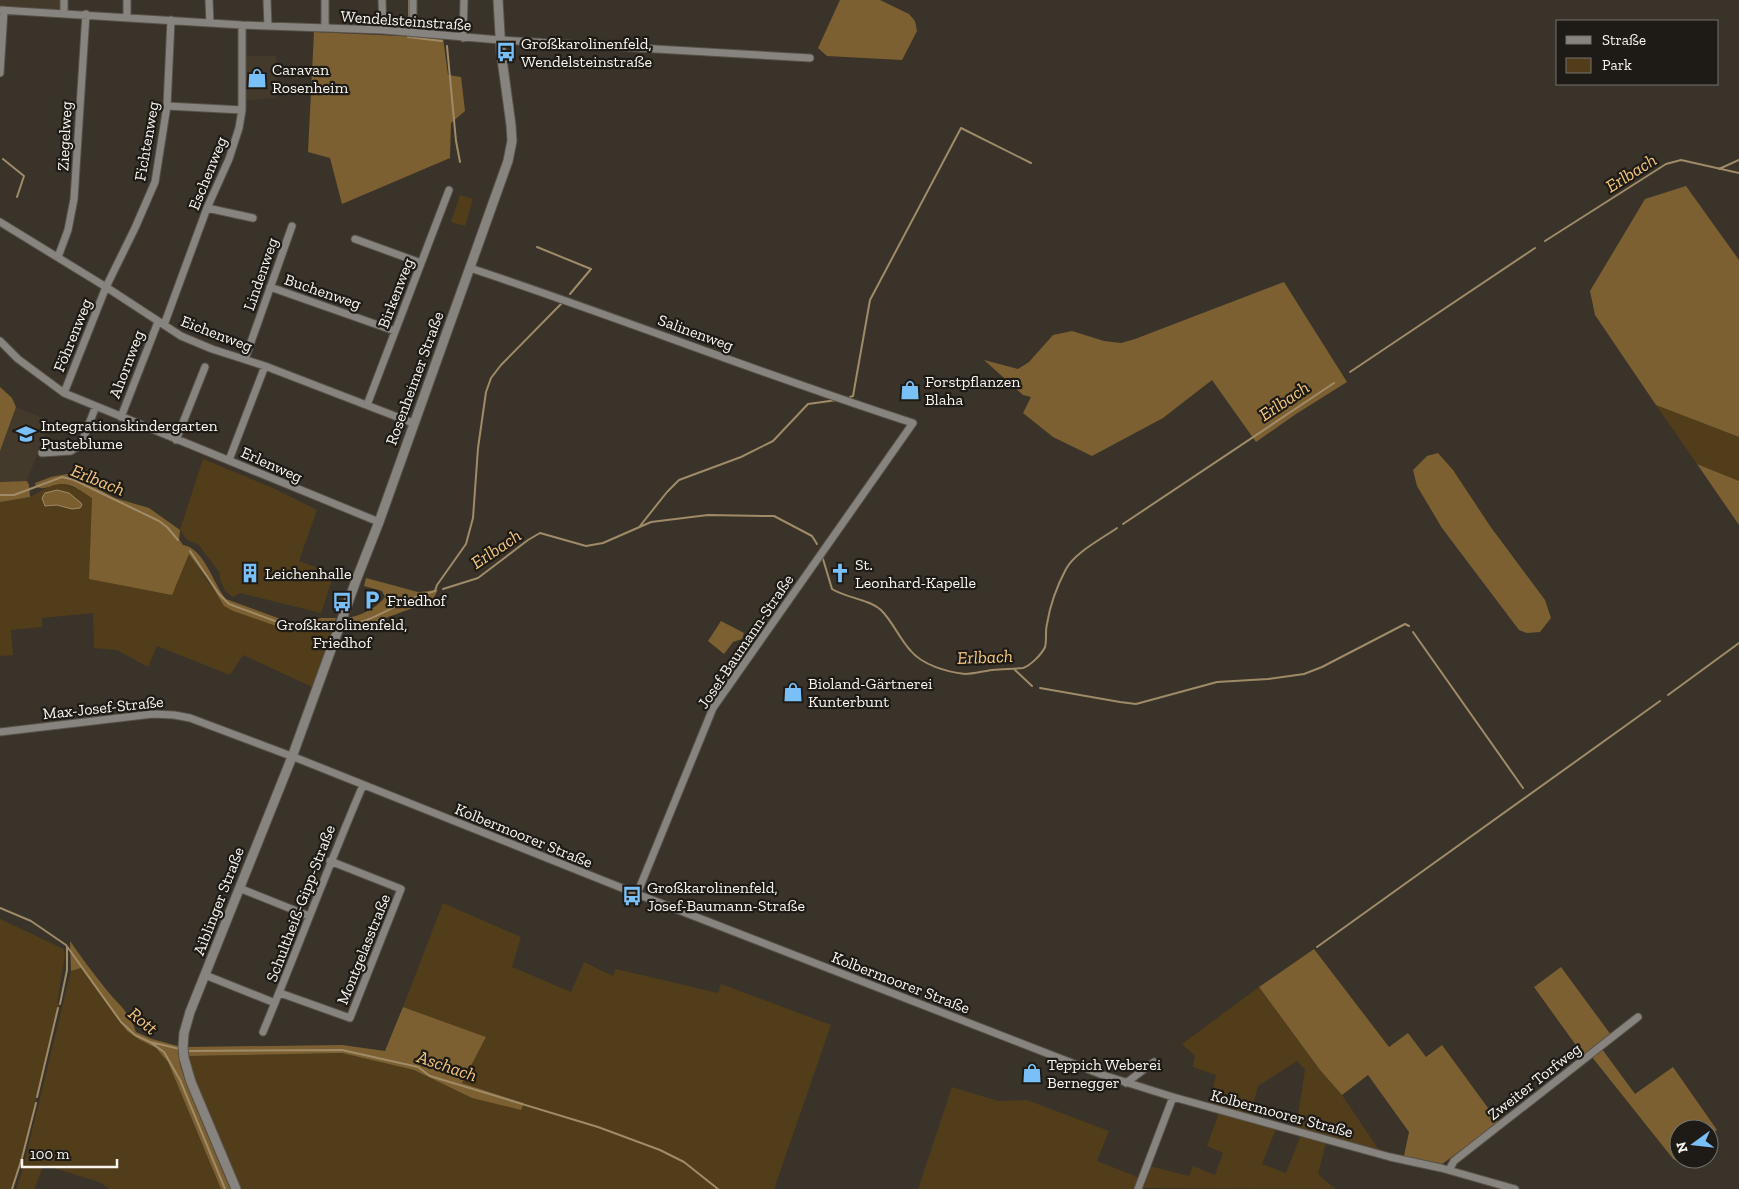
<svg xmlns="http://www.w3.org/2000/svg" width="1739" height="1189" font-family="'Zilla Slab',serif">
  <rect width="100%" height="100%" fill="#3a332a"/>
  <path fill="#443a2b" d="M0,0h64v13l-64,-3z
    M246,56h30l1,42 -30,2 -2,-7z
    M16,407l34,14 -23,60 -27,1v-31z"/>
  <path fill="#523d1a" fill-rule="evenodd" d="M460,195l13,4 -8,27 -14,-4z
    M1656,405l83,32v44l-42,-17z
    M203,459l72,30 42,21 -18,51 35,13 -13,39 -81,-20 -7,4 -8,-6 -5,-12v-6l-22,-29 -11,-4 -7,-10z
    M63,484l17,6 12,8 -3,81 100,-26 28,42 16,16 57,20 43,-3 -21,59 -69,-32 -13,20 -73,-29 -9,21 -31,-17 -23,-2 -1,-35 -51,5v9l-31,3 2,25 -13,1v-154l30,-5 20,-11zM57,490l12,3 12,10 -13,5 -11,-3 -8,2z
    M443,903l78,34 -9,30 59,25 13,-30 29,14 3,-7 102,24 3,-9 110,41 -57,164h-534l-46,-108 -6,-25 154,-3 72,17 58,28 51,4 -61,-19 24,-46 -83,-30z
    M0,919l64,30 1,6 -8,48 3,1 -38,154 -10,31h-12z
    M81,968l46,63 13,9 16,8 12,14 53,127h-111l-11,-7 -55,-17 -10,24h-18l6,-17 49,-201z
    M1259,987l61,83 22,25 37,55 -83,-22 9,-58 -8,-9 -39,25 -8,30 -41,-12 7,-29 -23,-8 2,-11 -13,-12z
    M952,1087l46,14 29,-1 82,31 -12,30 43,17 -5,11h-217z
    M1219,1113l57,16 -14,35 24,9 14,-36 26,6 -8,31 17,15 -194,-1 8,-22 40,10 4,-10 22,9 8,-22 -16,-7z"/>
  <path fill="#7d6031" d="M840,0h40l29,14 6,7 2,10 -15,29 -75,-4 -9,-8z
    M314,32l129,6 5,37 13,2 4,34 -14,12 -1,35 -108,46 -12,-46 -22,-6z
    M1686,186l53,74v177l-83,-32 -61,-90 -5,-24 55,-92z
    M1284,282l63,100 -51,32 -40,28 -44,-62 -49,38 -71,38 -39,-19 -30,-24 8,-16 -8,-2 -39,-35 34,9 11,-7 24,-27 19,-4 32,10 17,2 14,-4z
    M0,387l12,11 4,9 -16,44z
    M1438,453l15,17 37,56 55,74 6,18 -11,14 -13,1 -8,-3 -77,-102 -25,-42 -4,-16 14,-14z
    M1697,464l42,17v44z
    M67,474l13,5 35,19 34,10 31,22 -1,9 4,6c22,4 30,39 43,54l68,25 28,-6h14l-3,10 -43,3 -57,-20 -9,-5 -17,-28 -18,-24 -17,41 -83,-16 3,-81c-8,-5 -19,-14 -29,-14 -10,-1 -17,7 -27,3l-1,-4 16,-6z
    M27,481l2,4 1,12 -30,5v-20z
    M366,578l52,14 20,-2 -6,11 -85,31 -3,-3 3,-11c13,-2 30,-10 38,-21l-3,-6 -18,-5z
    M721,621l23,12 -2,6 -9,3 -9,12 -16,-13z
    M70,941c11,16 23,32 35,47 14,18 23,21 31,44l16,7 26,7 2,19 7,21 43,103h-9l-53,-127 -12,-14 -16,-8 -13,-9 -46,-63 -10,3z
    M1314,949l75,98 19,-14 18,24 16,-12 57,78 -57,41 -38,-8 5,-24 -41,-57 -26,20 -22,-25 -61,-83z
    M1561,967l53,72 -12,10 33,45 38,-27 44,63 -8,5v-6h-30v28l-5,3 -86,-108 -5,3 -49,-68z
    M403,1007l83,30 -24,46 62,20 -3,7 -49,-12 -58,-28 -72,-17 -154,3 -1,-9 155,-2 43,6z"/>
  <path fill="#7a5e2f" stroke="#a08b68" d="M57,490l12,3 12,10 1,2 -2,3 -8,1 -15,-4 -12,1 -3,-8 3,-5z"/>
  <g fill="none" stroke-linecap="round" stroke-linejoin="round">
    <path stroke="#a08b68" stroke-width="2" d="M409,29v-29
      M408,37l34,4
      M447,46l9,95 4,21
      M3,159l21,17 -7,21
      M1719,169l20,-9
      M1545,241l121,-77 15,-4 58,13
      M537,247l54,22 -21,25
      M1350,372l185,-124
      M850,397l3,-1 17,-96 91,-172 70,35
      M0,495h14l48,-18 12,3 85,41 8,6 11,13
      M1123,524l211,-141
      M640,526l27,-34 12,-12 62,-23 32,-16 35,-37 29,-4
      M190,551l29,43 10,10 62,23 45,-2
      M823,559l9,30c14,9 37,10 49,21 12,12 18,28 29,40 12,15 37,22 55,24 9,0 18,-3 27,-4 10,-1 20,-1 31,-2 7,-2 19,-14 22,-21 2,-7 0,-16 2,-23 3,-19 10,-38 19,-55 8,-16 37,-31 51,-41
      M443,589l35,-11 50,-38 12,-7 46,13 17,-3 48,-21 57,-7 59,1h7l38,20 5,8
      M343,625c20,1 47,-17 66,-25 8,-4 17,-6 26,-9l2,-6 29,-41 7,-26 5,-70 8,-56 5,-14 10,-13 60,-61
      M1413,632l110,156
      M1014,669l18,17
      M1040,688l80,14 16,2 81,-22 51,-3 36,-5 18,-7 83,-43 4,2
      M1668,695l71,-52
      M0,908l31,13 35,24 55,77 14,13 15,7 14,10 16,28 45,109
      M1317,947l343,-246
      M60,1004l7,-34v-23
      M150,1042l30,7
      M187,1051l155,-1 76,17 12,9 168,51 62,23 24,12 34,27
      M37,1097l21,-89
      M12,1189l10,-31 14,-55"/>
    <defs>
      <path id="minor" d="M209,0l1,23
        M267,0l1,26
        M325,0v28
        M382,0l1,30
        M0,10l242,15 141,5 117,10 310,18
        M64,13v-13
        M127,17v-17
        M413,33v-33
        M463,38l1,-38
        M0,73l4,-63
        M167,106l75,4
        M207,208l46,10
        M0,222l106,65 75,49 31,13 53,17 148,57
        M355,239l66,24
        M58,257l10,-27 6,-31 12,-185
        M470,268c148,49 294,107 443,155l-200,285 -76,186
        M270,287l125,44
        M164,325l43,-117 22,-49 10,-31 3,-18v-85
        M0,341l18,18 46,34 315,129
        M245,359l47,-133
        M64,393l42,-106 29,-59 20,-46 12,-76 4,-86
        M367,405l82,-215
        M121,417l37,-95
        M176,440l29,-73
        M42,453l29,-2 10,-7 15,-38
        M229,460l36,-94
        M0,732l153,-18 21,1 16,3 109,41 338,135 466,181 70,22 217,60 51,11 74,21
        M239,888l70,28
        M205,975l70,28
        M280,993l70,25 51,-129 -71,-28
        M263,1032c34,-82 65,-165 100,-247
        M1126,1083l28,-21
        M1449,1170l5,-9 184,-144
        M1138,1189l35,-92"/>
      <path id="tertiary" d="M236,1189l-45,-107 -7,-24 -1,-11 1,-14 6,-21 102,-255 65,-179 22,-56 129,-361 4,-20 -1,-16 -10,-73 -3,-52"/>
    </defs>
    <use href="#minor" stroke="#585249" stroke-width="9"/>
    <use href="#tertiary" stroke="#585249" stroke-width="11"/>
    <use href="#minor" stroke="#87847f" stroke-width="7"/>
    <use href="#tertiary" stroke="#87847f" stroke-width="9"/>
  </g>
  <defs>
    <symbol id="bus-bare" viewBox="-9 -9 18 18"><path d="M-5-6H5V4H4V6H2V4H-2V6H-4V4H-5ZM-3.5-4V0h7V-4ZM-3.5 1.2v1.5H-2V1.2ZM2 1.2v1.5H3.5V1.2Z" fill="#79bff8" stroke="#1e1b17" stroke-width="2.5" paint-order="stroke"/></symbol>
    <symbol id="shop-bare" viewBox="-9 -9 18 18"><path d="M-5-2.5h2.3a2.7 3.5 0 0 1 5.4 0H5L5.5 6h-11ZM-1.5-2.5h3a1.5 2.3 0 0 0-3 0Z" fill="#79bff8" stroke="#1e1b17" stroke-width="2.5" paint-order="stroke"/></symbol>
    <symbol id="school-bare" viewBox="-9 -9 18 18"><path d="M0-5L7-2L0 1L-7-2ZM-4 1L0 2.5L4 1V4Q0 6-4 4Z" fill="#79bff8" stroke="#1e1b17" stroke-width="2.5" paint-order="stroke"/></symbol>
    <symbol id="building-bare" viewBox="-9 -9 18 18"><path d="M-4-6H4V6H1V3H-1V6H-4ZM-2.5-4.3h1.7v1.8h-1.7ZM.8-4.3h1.7v1.8H.8ZM-2.5-1h1.7V.8h-1.7ZM.8-1h1.7V.8H.8Z" fill="#79bff8" stroke="#1e1b17" stroke-width="2.5" paint-order="stroke"/></symbol>
    <symbol id="church-bare" viewBox="-9 -9 18 18"><path d="M-1.2-6h2.4v3.5h3.3v2.4h-3.3V6h-2.4V-.1h-3.3v-2.4h3.3Z" fill="#79bff8" stroke="#1e1b17" stroke-width="2.5" paint-order="stroke"/></symbol>
    <symbol id="parking-bare" viewBox="-9 -9 18 18"><path d="M-3.5-5.5H1a3.5 3.5 0 0 1 0 7H-1V5.5H-3.5ZM-1-3.4V-.6H.8a1.4 1.4 0 0 0 0-2.8Z" fill="#79bff8" stroke="#1e1b17" stroke-width="2.5" paint-order="stroke"/></symbol>
  </defs>
  <g fill-rule="evenodd">
    <use href="#bus-bare" x="492" y="38" width="28" height="28"/>
    <use href="#shop-bare" x="243" y="64" width="28" height="28"/>
    <use href="#shop-bare" x="896" y="376" width="28" height="28"/>
    <use href="#school-bare" x="12" y="420" width="28" height="28"/>
    <use href="#building-bare" x="236" y="559" width="28" height="28"/>
    <use href="#church-bare" x="826" y="559" width="28" height="28"/>
    <use href="#parking-bare" x="358" y="586" width="28" height="28"/>
    <use href="#bus-bare" x="328" y="588" width="28" height="28"/>
    <use href="#shop-bare" x="779" y="678" width="28" height="28"/>
    <use href="#bus-bare" x="618" y="882" width="28" height="28"/>
    <use href="#shop-bare" x="1018" y="1059" width="28" height="28"/>
  </g>
  <g text-anchor="middle" stroke-width="4.5" stroke-linejoin="round" paint-order="stroke">
    <g font-size="16" fill="#f8f4ee" stroke="#1e1b17">
      <text transform="translate(406 20) rotate(4)" y="6">Wendelsteinstraße</text>
      <text transform="translate(64 136) rotate(-87)" y="6">Ziegelweg</text>
      <text transform="translate(146 141) rotate(-80)" y="6">Fichtenweg</text>
      <text transform="translate(207 173) rotate(-68)" y="6">Eschenweg</text>
      <text transform="translate(260 274) rotate(-71)" y="6">Lindenweg</text>
      <text transform="translate(323 291) rotate(19)" y="6">Buchenweg</text>
      <text transform="translate(395 293) rotate(-69)" y="6">Birkenweg</text>
      <text transform="translate(696 332) rotate(20)" y="6">Salinenweg</text>
      <text transform="translate(217 333) rotate(21)" y="6">Eichenweg</text>
      <text transform="translate(72 335) rotate(-68)" y="6">Föhrenweg</text>
      <text transform="translate(126 364) rotate(-69)" y="6">Ahornweg</text>
      <text transform="translate(414 378) rotate(-70)" y="6">Rosenheimer Straße</text>
      <text transform="translate(272 464) rotate(24)" y="6">Erlenweg</text>
      <text transform="translate(745 641) rotate(-56)" y="6">Josef-Baumann-Straße</text>
      <text transform="translate(103 707) rotate(-6)" y="6">Max-Josef-Straße</text>
      <text transform="translate(524 835) rotate(22)" y="6">Kolbermoorer Straße</text>
      <text transform="translate(218 901) rotate(-69)" y="6">Aiblinger Straße</text>
      <text transform="translate(300 903) rotate(-69)" y="6">Schultheiß-Gipp-Straße</text>
      <text transform="translate(363 949) rotate(-68)" y="6">Montgelasstraße</text>
      <text transform="translate(901 982) rotate(21)" y="6">Kolbermoorer Straße</text>
      <text transform="translate(1534 1081) rotate(-38)" y="6">Zweiter Torfweg</text>
      <text transform="translate(1282 1113) rotate(15)" y="6">Kolbermoorer Straße</text>
    </g>
    <g font-size="16" fill="#f8f4ee" stroke="#1e1b17" text-anchor="start">
      <text x="521" y="49">Großkarolinenfeld,<tspan x="521" dy="18">Wendelsteinstraße</tspan></text>
      <text x="272" y="75">Caravan<tspan x="272" dy="18">Rosenheim</tspan></text>
      <text x="925" y="387">Forstpflanzen<tspan x="925" dy="18">Blaha</tspan></text>
      <text x="41" y="431">Integrationskindergarten<tspan x="41" dy="18">Pusteblume</tspan></text>
      <text x="855" y="570">St.<tspan x="855" dy="18">Leonhard-Kapelle</tspan></text>
      <text x="265" y="579">Leichenhalle</text>
      <text x="387" y="606">Friedhof</text>
      <text x="342" y="630" text-anchor="middle">Großkarolinenfeld,<tspan x="342" dy="18">Friedhof</tspan></text>
      <text x="808" y="689">Bioland-Gärtnerei<tspan x="808" dy="18">Kunterbunt</tspan></text>
      <text x="647" y="893">Großkarolinenfeld,<tspan x="647" dy="18">Josef-Baumann-Straße</tspan></text>
      <text x="1047" y="1070">Teppich Weberei<tspan x="1047" dy="18">Bernegger</tspan></text>
    </g>
    <g font-size="18" font-style="italic" fill="#f5c77f" stroke="#1e1b17">
      <text transform="translate(1631 173) rotate(-32)" y="6">Erlbach</text>
      <text transform="translate(1284 401) rotate(-34)" y="6">Erlbach</text>
      <text transform="translate(98 480) rotate(22)" y="6">Erlbach</text>
      <text transform="translate(496 549) rotate(-34)" y="6">Erlbach</text>
      <text transform="translate(985 657) rotate(-2)" y="6">Erlbach</text>
      <text transform="translate(143 1021) rotate(40)" y="6">Rott</text>
      <text transform="translate(447 1066) rotate(19)" y="6">Aschach</text>
    </g>
  </g>
  <rect x="1556" y="20" width="162" height="65" fill="#1e1b17" stroke="#75726d"/>
  <rect x="1566" y="36" width="25" height="8" fill="#87847f" stroke="#75726d"/>
  <text x="1602" y="45" font-size="15" fill="#f8f4ee">Straße</text>
  <rect x="1566" y="58" width="25" height="15" fill="#523d1a" stroke="#75726d"/>
  <text x="1602" y="70" font-size="15" fill="#f8f4ee">Park</text>
  <g transform="translate(1694 1144) rotate(255)"><circle r="24" fill="#1e1b17" stroke="#75726d"/>
  <path d="M0-4L9 19L0 12L-9 19Z" fill="#79bff8"/>
  <text y="-8" font-size="14" font-weight="bold" text-anchor="middle" fill="#f8f4ee">N</text>
  </g>
  <path d="M22 1159v8h95v-8" fill="none" stroke="#f8f4ee" stroke-width="2.5"/>
  <text x="30" y="1159" font-size="15" fill="#f8f4ee" stroke="#1e1b17" stroke-width="4" paint-order="stroke">100 m</text>
</svg>
